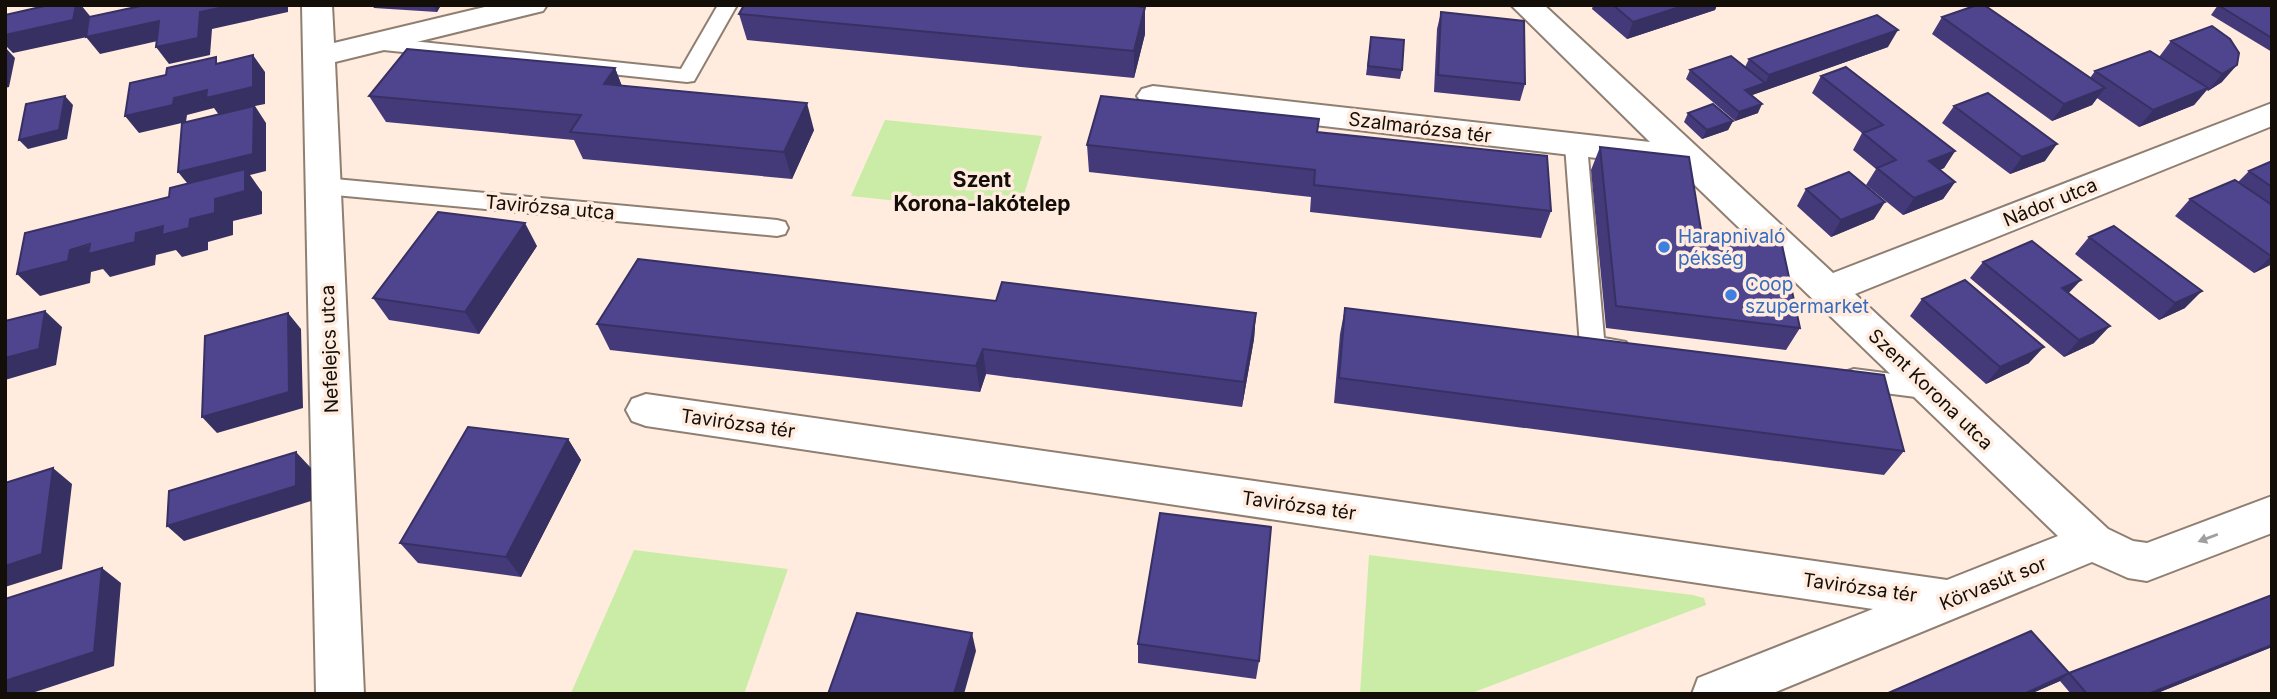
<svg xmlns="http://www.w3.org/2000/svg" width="2277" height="699" font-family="Inter,sans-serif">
  <rect width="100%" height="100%" fill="#ffecde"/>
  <path fill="#caeca7" d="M885,120l157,16 -24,78 -167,-18z
    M634,550l154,19 -44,125 -173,-1z
    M1369,555l324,40 11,3 2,7 -237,89h-109z"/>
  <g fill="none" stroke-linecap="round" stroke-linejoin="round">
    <defs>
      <path id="lane" d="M718,5h19l-43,76 -7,1 -313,-33 -10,-6 10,-6 307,32z
        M1576,138l8,2 3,5 17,193 22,4 3,7 -3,7 -9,3 -34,-6 -3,-7 -15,-201 3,-5z
        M324,178l453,42 8,2 3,6 -3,6 -8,2 -453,-42 -8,-3 -3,-5 3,-5z
        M1854,369l77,10 9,3 4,7 -4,7 -9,3 -77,-10 -9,-3 -3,-7 3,-7z"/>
      <path id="street" d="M302,5h30l2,38 159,-38h54l-4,6 -208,51 29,632h-48z
        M1511,5h33l289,268 439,-170v23l-417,168 253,235 25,12 14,2 125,-47v37l-125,48 -19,-3 -36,-16 -321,132h-79l6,-16 175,-69 -1227,-183 -14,-5 -6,-11 6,-11 14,-5 1301,186 111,-44 -385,-372 -8,2 -512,-60 -11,-3 -5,-7 5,-7 11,-3 497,56z"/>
    </defs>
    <use href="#lane" stroke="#8f7f72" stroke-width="4"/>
    <use href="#street" stroke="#8f7f72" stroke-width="4"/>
    <use href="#lane" fill="#fff" fill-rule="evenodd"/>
    <use href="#street" fill="#fff" fill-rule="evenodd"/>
  </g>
  <path fill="#443a7a" d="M372,5h69l-4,7 -63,-4z
    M1593,5h124l-2,5 -88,29 -35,-30z
    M2218,5h54v47l-61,-37z
    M1441,12l84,72 -5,17 -86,-9 3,-63z
    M739,14l406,20 -11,44 -387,-38z
    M1942,17l148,61 5,-7 64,-14 12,-16 59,-2 -8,43 -14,9 -1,-1 -13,15 -55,22 -42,-29 -5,7 -40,16 -120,-87z
    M1371,37l31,33 -2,9 -34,-4z
    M1888,47l-136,48 6,18 -23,8 -49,-42 4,-9 55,-3 4,-8z
    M615,68l7,18 192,44 -22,49 -209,-20 -9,-19 -188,-18 -17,-26z
    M1821,76l134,75 -11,17 -4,2 15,12 -12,17 -40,16 -37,-30 10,-16 -23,-19 9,-17 -50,-40z
    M1954,106l91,55 -35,13 -68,-51z
    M1688,113l45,8 -5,9 -26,9 -18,-17z
    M1317,132l234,79 -10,27 -231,-26 1,-15 -222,-25 -2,-27z
    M1600,147l200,181 -14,22 -180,-22 -15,-158z
    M2272,161v103l-18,9 -79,-57 15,-17 48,-17 11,-11z
    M1806,189l68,30 -43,18 -34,-31z
    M2089,237l96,71 -26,12 -84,-66z
    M537,246l-58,88 -90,-14 -16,-22z
    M1983,262l86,31 25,50 -30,14 -94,-79z
    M1922,299l107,64 -43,21 -76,-68z
    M996,301l260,12 -2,26 -12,68 -256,-33 -6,18 -370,-42 -13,-26z
    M1345,308l559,143 -20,24 -550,-72 6,-69z
    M568,439l13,21 -60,117 -103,-14 -18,-20z
    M2272,595v52l-117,47h-84l-11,-13 -30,13h-144l183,-21z
    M1138,644l121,17 -3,18 -118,-16z"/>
  <path fill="#373063" d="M76,5h5l9,11 -3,21 -74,16 -8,-8v-10z
    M233,5h55v7l-76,17 -2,26 -41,9 -13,-17 44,-35z
    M433,5h8l-4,7z
    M1686,5h31l-2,5 -88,29 6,-17z
    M1145,7v27l-11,44v-27z
    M159,21l12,17 -71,16 -14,-17z
    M1898,30l-10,17 -147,52 4,-9 20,-7 4,-8z
    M5,47l10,11 -6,29 -4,1z
    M253,55l12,17v32l-10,2 11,17v48l-16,4 12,17v22l-29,7v14l-25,7v8l-26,7 -6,-7 -20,5 -1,10 -45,12 -7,-8 -12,3 -1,11 -50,13 -23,-22 53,-24 66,-17 56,-44 -14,-17 41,-57 -5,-7 -27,7 -1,7 -47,11 -14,-17z
    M2237,65l-15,17 -14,9 14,-17z
    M615,68l10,27 -21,-11z
    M2105,88l-13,17 -40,16 12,-17z
    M2208,88l-14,17 -55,22 14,-17z
    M65,96l8,9 -6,34 -39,10 -9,-9z
    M807,103l7,27 -22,49 -8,-27z
    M1762,104l-4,9 -23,8 4,-9z
    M1733,121l-5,9 -26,9 5,-9z
    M2057,144l-12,17 -35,13 12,-17z
    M1955,151l-11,17 -26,10 11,-17z
    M1955,182l-12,17 -40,16 11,-17z
    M1885,202l-11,17 -43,18 10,-17z
    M525,223l12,23 -58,88 -14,-22z
    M2272,255v9l-18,9z
    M2081,280l-15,16 -4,-8z
    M2202,291l-17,17 -26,12 16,-17z
    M45,311l17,16 -6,38 -51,15v-22z
    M288,313l13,16 2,79 -86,25 -15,-16z
    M1256,313l-2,26 -12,68 2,-25z
    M2110,326l-16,17 -30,14 15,-17z
    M2044,347l-15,16 -43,21 14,-17z
    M983,349l3,25 -6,18 -4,-26z
    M568,439l13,21 -60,117 -15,-20z
    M296,452l15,16v33l-127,40 -17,-15z
    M53,468l19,16 -10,85 -57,18v-21z
    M102,568l19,15 -7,83 -85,28h-24v-13z
    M972,633l4,18 -12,43h-10z
    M2272,645v2l-117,47h-7z
    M2069,673l-9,8 -30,13h-6z"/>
  <path fill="#4f448e" stroke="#373063" stroke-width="2" d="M49,5h27l-3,15 -68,15v-20z
    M145,5h88l-33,7 -2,26 -42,9 3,-26 -73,16 3,-20z
    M744,5h385l16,2 -11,44 -395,-37z
    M1613,5h73l-53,17z
    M1977,5h7l121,83 -41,16 -122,-87z
    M2218,5h54v33z
    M1441,12l83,9 1,63 -87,-9z
    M1877,15l21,15 -129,45 -20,-16z
    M2212,26l18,13 9,14 -2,12 -15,9 -51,-33z
    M1371,37l33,3 -2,30 -34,-4z
    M407,49l208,19 -11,16 203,19 -23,49 -214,-20 11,-17 -212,-19z
    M2150,51l58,37 -55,22 -58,-39z
    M253,55v32l-47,11 1,-8 -33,8 -1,7 -48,11 5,-33 36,-8 1,-7 49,-11v7z
    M1731,56l34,27 -20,7 17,14 -23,8 -49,-42z
    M1846,67l109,84 -26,10 26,21 -41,16 -37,-30 19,-8 -33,-27 20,-8 -62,-49z
    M1988,93l69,51 -35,13 -68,-51z
    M65,96l-6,34 -40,10 7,-36z
    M1101,96l218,23 -2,13 230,24 4,55 -237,-26 1,-15 -228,-25z
    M1713,104l20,17 -26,9 -19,-17z
    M254,106l-1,48 -75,18 4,-49z
    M1600,147l89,10 13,79 80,9 18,83 -184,-22z
    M2272,161v26l-23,-16z
    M245,169v22l-30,8v14l-25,6 -1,9 -27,7 1,-9 -27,7 -1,9 -47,12 2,-10 -20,6 -2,11 -51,13 8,-41 144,-36 1,-9z
    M1849,172l36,30 -44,18 -35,-31z
    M2235,180l37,25v50l-1,1 -81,-57z
    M438,212l87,11 -60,89 -92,-14z
    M2114,226l88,65 -27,12 -86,-66z
    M2032,241l49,39 -19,8 48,38 -31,14 -96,-78z
    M638,259l358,42 6,-19 254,31 -12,69 -261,-33 -7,17 -379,-42z
    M1965,280l79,67 -44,20 -78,-68z
    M1345,308l539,67 20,76 -565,-73z
    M45,311l-6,38 -34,9v-37z
    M288,313l1,79 -87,25 3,-81z
    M468,427l100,12 -62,118 -106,-14z
    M296,452v34l-129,40 2,-35z
    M53,468l-11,86 -37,12v-83z
    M1160,513l111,14 -12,134 -121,-17z
    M102,568l-8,84 -89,29v-82z
    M2272,595v50l-124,49h-61l-18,-21z
    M857,613l115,20 -18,61h-126z
    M2031,631l38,42 -45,21h-138z"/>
  <defs><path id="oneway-solid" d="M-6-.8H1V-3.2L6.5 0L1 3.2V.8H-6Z" transform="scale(1.75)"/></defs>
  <use fill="#a19f9d" href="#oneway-solid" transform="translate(2208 538) rotate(159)"/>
  <g fill="#3f7fe0" stroke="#ffecde" stroke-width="2.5">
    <circle cx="1664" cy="247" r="7"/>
    <circle cx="1731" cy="295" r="7"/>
  </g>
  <g text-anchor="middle" stroke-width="7" stroke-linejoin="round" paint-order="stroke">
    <g font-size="19" fill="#140e09" stroke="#ffecde">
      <text transform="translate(1420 127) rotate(7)" y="7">Szalmarózsa tér</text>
      <text transform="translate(2050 202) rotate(-22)" y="7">Nádor utca</text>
      <text transform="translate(550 207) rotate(5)" y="7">Tavirózsa utca</text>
      <text transform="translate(329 349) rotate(-92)" y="7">Nefelejcs utca</text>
      <text transform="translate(1931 389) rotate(44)" y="7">Szent Korona utca</text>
      <text transform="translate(738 423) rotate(8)" y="7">Tavirózsa tér</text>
      <text transform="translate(1299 505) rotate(8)" y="7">Tavirózsa tér</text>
      <text transform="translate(1993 583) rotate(-22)" y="7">Körvasút sor</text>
      <text transform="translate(1860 587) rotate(8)" y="7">Tavirózsa tér</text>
    </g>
    <g font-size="19" fill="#366cbe" stroke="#ffecde" text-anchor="start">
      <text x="1678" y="243">Harapnivaló<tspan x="1678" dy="22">pékség</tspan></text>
      <text x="1745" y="291">Coop<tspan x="1745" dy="22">szupermarket</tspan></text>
    </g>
    <g font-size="21" font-weight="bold" fill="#140e09" stroke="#ffecde">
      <text x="982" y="187">Szent<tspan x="982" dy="24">Korona-lakótelep</tspan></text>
    </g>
  </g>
  <rect width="2277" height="699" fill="none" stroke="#140e09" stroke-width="14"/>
</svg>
